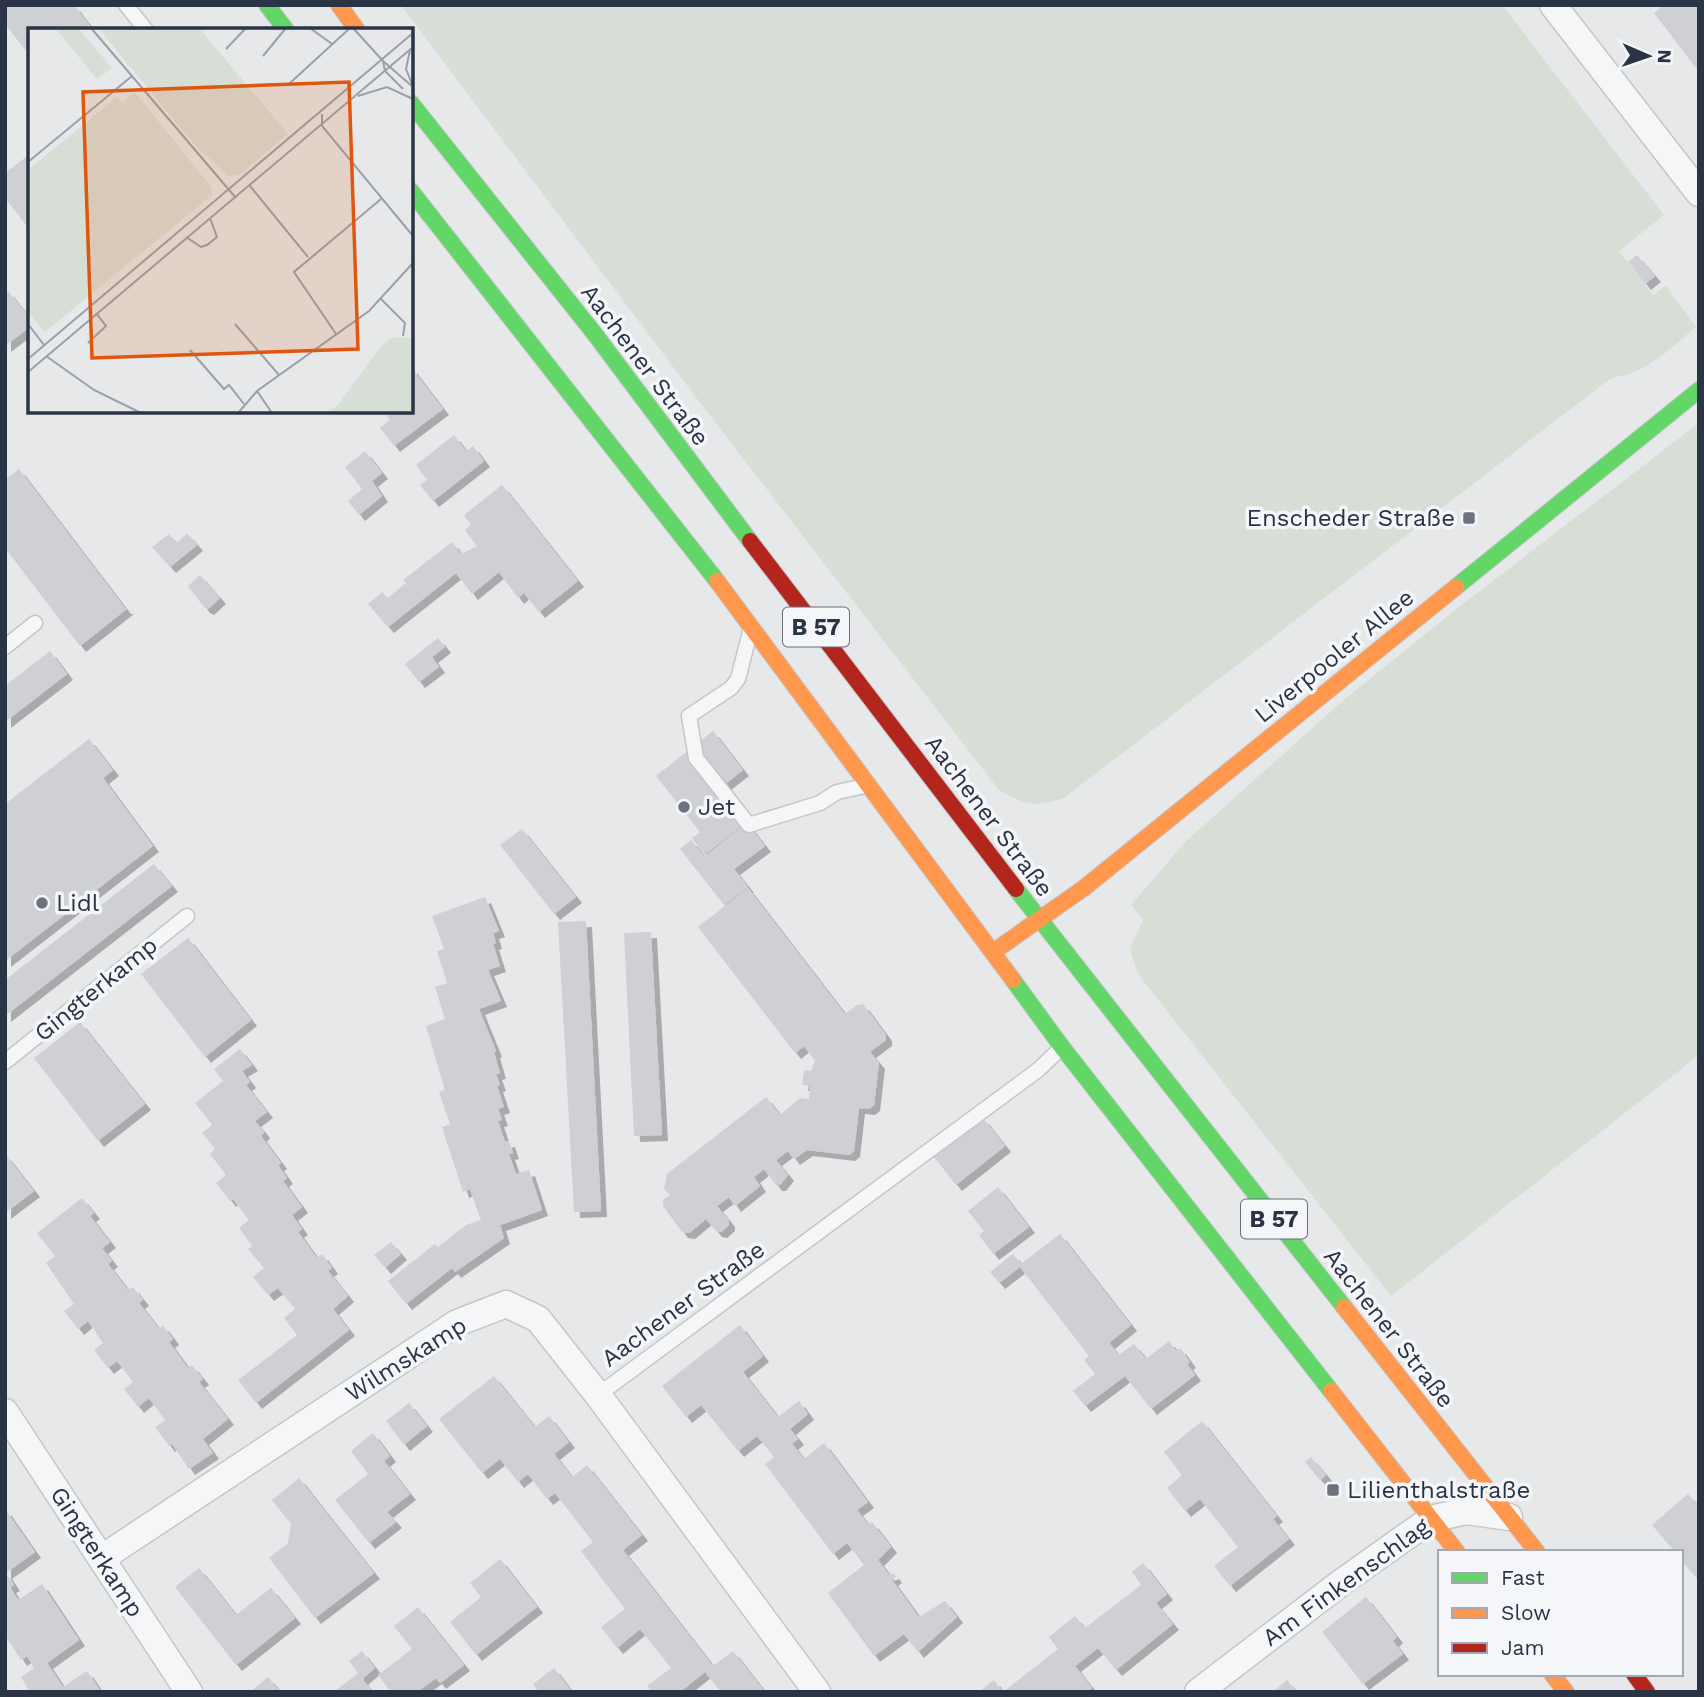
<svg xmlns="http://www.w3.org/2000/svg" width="1704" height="1697" font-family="'Work Sans',sans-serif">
  <defs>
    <filter id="shadow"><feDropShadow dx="6" dy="6" stdDeviation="0" flood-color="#0004"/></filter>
  </defs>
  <rect width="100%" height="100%" fill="#e6e8ea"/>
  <path fill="#d6ded6" d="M401,5h1101l162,210 -45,36 34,44 13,-9 30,41c-28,23 -48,46 -85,51l-547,420c-31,9 -36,8 -65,-8l-298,-386z
    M1699,423v632l-308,241 -253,-322 -8,-25 13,-29 -12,-15 55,-64 160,-143 118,-95z"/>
  <path fill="#ced0d3" filter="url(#shadow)" d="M5,5h69l19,25h-63v26l-25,-32z
    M1664,5h35v67l-45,-59z
    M30,154v76l-25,-32v-25z
    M1637,255l18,21 -10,8 -17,-22z
    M8,291l22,27v9l-25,19v-53z
    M411,367l32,42 -49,37 -14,-18 10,-8 -6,-9h27z
    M454,435l12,16 7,-5 11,15 -51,40 -13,-16 7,-5 -11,-15z
    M365,451l17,22 -10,8 10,15 -23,19 -11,-14 14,-12 -17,-22z
    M19,469l106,139h3l-48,38 -75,-98v-68z
    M502,485l76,96 -39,31 -15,-19 -6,5 -19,-26 -27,22 -16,-21 -68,54 -20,-23 14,-12 6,6 18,-15 -3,-3 49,-38 9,12 16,-8 -12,-16 6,-5 -7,-10z
    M187,533l10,12 -27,22 -18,-20 17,-13 8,9z
    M200,575l20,23 -12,11 -4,-2 -16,-21z
    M438,638l7,9 -13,10 7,10 -20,15 -14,-18z
    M50,651l17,23 -62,48v-36z
    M713,731l30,39 -23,18 27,34 -43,33 -12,-17 8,-6 -44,-56z
    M89,739l24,31 -10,8 50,68 -148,115v-157z
    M747,823l18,23 -31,23 14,18 -24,18 -44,-56 11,-9 13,17z
    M522,829l54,68 -22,17 -54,-69z
    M154,864l18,22 -167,130v-36z
    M748,888l97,126 12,-9 6,-1 23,31v5l-16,12 9,11 -5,42 -5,4 -10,-1 -5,43 -5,4 -42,-5 -13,9 -6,-8 -12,9 12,15 -8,10h-4l-12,-16 -10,8 6,9 -25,20 -6,-9 -12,9 12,15v4l-8,7 -5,-1 -10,-12 -17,14 -7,-1 -19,-26v-6l7,-5 -6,-6 3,-15 99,-77 14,18 20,-17 9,1 1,-13 -8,-1 2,-15 7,1 4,-10 -11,-15 -9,7 -97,-126z
    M485,897l14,34 -6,2 3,10 -3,1 7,22 -12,4 13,31 -22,8 17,42 -2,1 6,21 -4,1 4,11 -3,1 7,21 -6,2 4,11 -4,1 7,21 4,-1 4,12 -4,1 7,20 13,-4 13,40 -42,15 4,13 -49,34 -3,-4 -46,36 -18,-23 47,-37 3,3 28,-22 15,-5 -11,-31 -7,3 -21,-65 8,-3 -11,-32 6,-2 -19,-64 19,-7 -10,-32 12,-4 -10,-32 7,-2 -12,-33z
    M586,921l15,290 -27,1 -16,-290z
    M651,932l11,203 -28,1 -10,-203z
    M188,938l63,82 -46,37 -64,-83z
    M80,1022l65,82 -47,37 -64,-83z
    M240,1049l12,16 -10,6 8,11 -4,3 21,27 -12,9 9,11 -3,4 20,27 -3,2 9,13 -4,3 19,26 -10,8 10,14 -4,3 19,26 5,-4 10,14 -4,3 20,25 -15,13 16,21 -93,73 -18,-23 59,-45 -13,-17 11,-9 -17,-21 -10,7 -15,-18 11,-9 -16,-19 4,-3 -13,-18 10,-8 -16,-21 -3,2 -14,-18 10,-8 -16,-21 5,-5 -13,-16 10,-8 -17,-22 28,-22 -9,-12z
    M983,1118l22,28 -49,39 -22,-28z
    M5,1154l29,37 -29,22z
    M998,1187l31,40 -36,27 -14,-19 5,-4 -16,-20z
    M82,1198l12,15 -4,3 20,26 -8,6 10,13 -4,3 20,26 5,-3 10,13 -4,3 20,26 4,-4 10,14 -4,3 19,26 4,-3 11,14 -4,3 29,37 -25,20 10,14 -24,16 -17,-25 -3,2 -14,-19 10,-7 -16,-22 -11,9 -14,-18 9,-7 -16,-21 -9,7 -14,-18 9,-7 -15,-22 -10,8 -14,-18 10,-7 -28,-41 9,-7 -18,-23z
    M1060,1234l71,91 -22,18 10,12 15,-11 12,15 23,-18 7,10 4,-3 10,14 -3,2 8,11 -44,34 -26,-33 -40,30 -12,-15 22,-17 -11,-14 5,-4 -69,-89 -21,16 -9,-11 23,-18 8,10z
    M391,1242l10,12 -16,14 -11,-13z
    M740,1325l23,31 -20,16 35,45 21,-16 9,13 -18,15 8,10 -6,5 12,15 20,-16 44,59 -11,8 12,15 3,-3 19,25 -13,13 11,15 4,-2 3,4 -4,3 27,37 26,-16 12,16 -39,35 -14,-18 -30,22 -46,-63 36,-28 -17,-22 -14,11 -68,-90 9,-7 -17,-21 -19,15 -37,-46 -15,12 -24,-31z
    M494,1376l41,51 14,-11 20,26 -15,12 18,23 15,-12 55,70 -19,15 90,116 20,-15 32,41h-44l-16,-20 -25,20h-28l-5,-6 24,-18 -31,-39 -23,19 -16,-21 24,-18 -44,-58 12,-9 -38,-49 -8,6 -19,-25 -10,8 -18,-23 -18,14 -43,-54z
    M409,1403l18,23 -23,19 -18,-24z
    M1202,1421l75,95 -4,3 16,20 -59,47 -16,-20 24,-19 -38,-48 -15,12 -18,-23 15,-13 -18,-23z
    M373,1433l17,23 -6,5 26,33 -23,18 9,10 -27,21 -34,-43 33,-26 -17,-23z
    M1311,1457l15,18 -6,5 -15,-18z
    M299,1478l75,95 -59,45 -46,-60 19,-15 3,-19 -19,-24z
    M1688,1494l11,13v74l-18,-21v-8h-6l-23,-27z
    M5,1509l30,43 -29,21 8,12 -4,2 8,13 24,-16 37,56 -32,23 16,24 24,-16 14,21h-71l-9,-15 13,-9 -7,-12 -6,4 -16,-25z
    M500,1559l37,48 -61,48 -26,-33 31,-25 -11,-14z
    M1143,1563l24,31 -11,9 17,21 -57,46 -18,-22 -23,18 17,22 -5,4h-108l15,-12 9,12 55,-43 -9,-12 26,-21 10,12 56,-43 -9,-13z
    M199,1568l37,47 35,-27 24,30 -59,47 -61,-78z
    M1366,1597l31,40 -4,4 10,13 -40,30 -41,-52z
    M418,1607l46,58 -24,18 -4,-5 -19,14h-26l-13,-17 34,-26 -18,-23z
    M362,1651l13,17 -13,11 11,13h-39l24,-19 -9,-12z
    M554,1668l18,24h-33l-6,-8z
    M268,1677l12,15h-30z
    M1287,1680l10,12h-24z"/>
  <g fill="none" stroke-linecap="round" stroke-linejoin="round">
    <defs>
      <path id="lane" d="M126,5l20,25
        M750,632l-12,47 -7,9 -42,28 7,42 53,67 71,-22 17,-11 28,-6
        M5,647l30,-24
        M5,1062l182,-146
        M598,1395l440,-325 23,-22"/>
      <path id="street" d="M1553,5l146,188
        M5,1412l184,280
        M102,1558l355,-235 49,-19 32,15 60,76 219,297
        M1198,1692l144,-110 89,-63 35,-8 43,6"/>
      <path id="fast" d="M267,5l19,25
        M411,103l183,230 156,208
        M411,191l306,390
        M1456,587l243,-197
        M1016,889l328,418
        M1013,980l49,67 269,344"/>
      <path id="slow" d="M339,5l18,25
        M717,581l296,399
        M993,952l91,-64 372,-301
        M1344,1307l193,245
        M1331,1391l126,161
        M1552,1674l14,18"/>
      <path id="jam" d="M750,541l266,348
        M1634,1674l13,18"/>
    </defs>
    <use href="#lane" stroke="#c4c6c8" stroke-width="17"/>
    <use href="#street" stroke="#c4c6c8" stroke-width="29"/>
    <use href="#fast" stroke="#c4c6c8" stroke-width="18"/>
    <use href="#slow" stroke="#c4c6c8" stroke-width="18"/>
    <use href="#jam" stroke="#c4c6c8" stroke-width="18"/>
    <use href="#lane" stroke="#f5f6f7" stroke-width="14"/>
    <use href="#street" stroke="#f5f6f7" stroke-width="26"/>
    <use href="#fast" stroke="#63d668" stroke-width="16"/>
    <use href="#slow" stroke="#ff974d" stroke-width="16"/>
    <use href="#jam" stroke="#b3261e" stroke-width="16"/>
  </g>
  <g fill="#6c737f" stroke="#f4f6f9" stroke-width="2.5">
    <rect x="1462" y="511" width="14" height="14" rx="3.5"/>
    <circle cx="684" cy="807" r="7"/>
    <circle cx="42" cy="903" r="7"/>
    <rect x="1326" y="1483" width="14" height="14" rx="3.5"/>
  </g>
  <g text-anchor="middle" stroke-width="7" stroke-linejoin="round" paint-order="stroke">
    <g fill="#f4f6f9" stroke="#676e7b" stroke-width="2">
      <rect x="783" y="607.5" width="66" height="39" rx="5"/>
      <rect x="1241" y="1199.5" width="66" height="39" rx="5"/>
    </g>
    <g font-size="23" font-weight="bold" fill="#2b3445">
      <text x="816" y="635">B 57</text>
      <text x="1274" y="1227">B 57</text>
    </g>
    <g font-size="24" fill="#2b3445" stroke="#f4f6f9">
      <text transform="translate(645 365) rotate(53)" y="8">Aachener Straße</text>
      <text transform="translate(1334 656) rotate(-39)" y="8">Liverpooler Allee</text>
      <text transform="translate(989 816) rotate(53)" y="8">Aachener Straße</text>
      <text transform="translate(96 989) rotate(-39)" y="8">Gingterkamp</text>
      <text transform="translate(683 1304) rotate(-36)" y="8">Aachener Straße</text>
      <text transform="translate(1389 1328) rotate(52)" y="8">Aachener Straße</text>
      <text transform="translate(406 1359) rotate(-32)" y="8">Wilmskamp</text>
      <text transform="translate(97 1552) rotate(57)" y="8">Gingterkamp</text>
      <text transform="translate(1346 1582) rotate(-36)" y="8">Am Finkenschlag</text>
    </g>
    <g font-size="24" fill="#2b3445" stroke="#f4f6f9" text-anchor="start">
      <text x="1455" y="526" text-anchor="end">Enscheder Straße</text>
      <text x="698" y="815">Jet</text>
      <text x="56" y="911">Lidl</text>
      <text x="1347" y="1498">Lilienthalstraße</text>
    </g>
  </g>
  <g transform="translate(28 28)">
    <rect width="385" height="385" fill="#e6e8ea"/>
    <path d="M27,0h23l34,40 -15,11zM70,0h101l89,106 -49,41 -11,1 -34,-32zM106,63l77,96 1,8 -167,137 -17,-20v-142l89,-73 6,6zM366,309l19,2v74h-86l11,-8 45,-61z" fill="#d6ded6"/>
    <path fill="none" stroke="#9ba0a8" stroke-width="2" d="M63,0l145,170M282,0l22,16M325,0l30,33M198,21l20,-21M382,22l-4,19 6,15M235,28l23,-28M355,33l2,10 18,18M355,33l30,26M262,55l60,-55M330,68l29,-9 26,12M294,86v12l91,110M0,134l104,-86M222,158l58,71M158,209l15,10 6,-2 10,-8 -7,-19M353,271l24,24 -2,13M0,296l16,21M207,296l44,51M308,306l-42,-62 87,-73M60,315l18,-17 -10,-13M162,322l34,39 5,-4 15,19M18,328l48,34 47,23M0,331l385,-326M0,344l385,-325M229,363l15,22M210,385l19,-22 112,-80 44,-48"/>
    <path fill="#df570f" fill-opacity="0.15" stroke="#df570f" stroke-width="3.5" d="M321,54l9,267 -266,9 -9,-266z"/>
    <rect width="385" height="385" fill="none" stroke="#2b3445" stroke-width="3.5"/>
  </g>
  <rect width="1704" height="1697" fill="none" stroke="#2b3445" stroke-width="14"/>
  <rect x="1438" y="1550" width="245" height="126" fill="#f4f6f9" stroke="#a4a8b1" stroke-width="2"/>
  <rect x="1452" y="1573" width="35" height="10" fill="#63d668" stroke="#a4a8b1" stroke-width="2"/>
  <text x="1501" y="1585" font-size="21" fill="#2b3445">Fast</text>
  <rect x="1452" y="1608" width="35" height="10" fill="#ff974d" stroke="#a4a8b1" stroke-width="2"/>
  <text x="1501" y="1620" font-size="21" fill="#2b3445">Slow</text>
  <rect x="1452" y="1643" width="35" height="10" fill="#b3261e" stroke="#a4a8b1" stroke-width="2"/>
  <text x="1501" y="1655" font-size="21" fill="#2b3445">Jam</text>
  <g transform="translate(1648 56) rotate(92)" stroke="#f4f6f9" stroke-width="5" paint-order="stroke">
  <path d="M0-5L12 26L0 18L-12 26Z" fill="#2b3445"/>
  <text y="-10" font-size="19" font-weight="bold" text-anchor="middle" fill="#2b3445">N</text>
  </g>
</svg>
